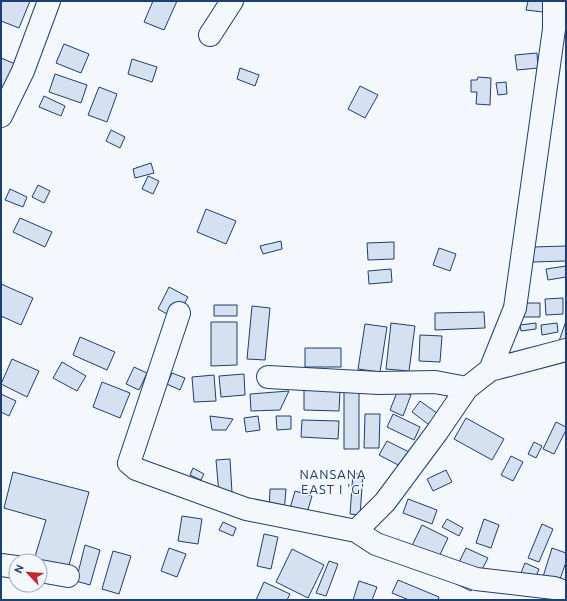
<svg xmlns="http://www.w3.org/2000/svg" width="567" height="601" font-family="Ubuntu,sans-serif">
  <rect width="100%" height="100%" fill="#f4f7fb"/>
  <path fill="#d5e0f0" stroke="#1d3f73" d="M1,1h29l-11,27 -18,-7z
    M153,1h24l-13,29 -20,-8z
    M528,1h16l-1,11 -17,-2z
    M64,44l25,10 -8,19 -25,-10z
    M537,53l1,15 -21,2 -2,-15z
    M1,58l21,9 -10,25 -11,-5z
    M132,59l25,8 -5,15 -24,-8z
    M240,68l19,7 -4,11 -18,-7z
    M55,74l32,11 -6,18 -32,-11z
    M478,77l13,1 -1,27 -14,-1 1,-12h-6v-12h6z
    M506,82l1,12 -9,1 -2,-12z
    M360,86l18,9 -13,23 -17,-9z
    M99,87l18,7 -10,28 -19,-7z
    M44,96l21,10 -4,10 -22,-9z
    M111,130l14,7 -5,11 -14,-7z
    M151,163l3,10 -19,5 -2,-9z
    M148,176l11,5 -6,13 -11,-5z
    M38,185l12,6 -6,12 -12,-6z
    M10,189l17,8 -4,10 -18,-7z
    M206,209l30,12 -10,23 -29,-12z
    M20,218l32,14 -7,15 -32,-15z
    M281,241l1,8 -19,5 -3,-8z
    M394,242v17l-26,1 -1,-17z
    M566,246v15l-33,1v-15z
    M439,248l17,6 -6,17 -17,-6z
    M566,266v11l-18,3 -2,-11z
    M391,269l1,13 -23,2 -1,-13z
    M1,284l32,14 -12,27 -20,-9z
    M169,287l19,10 -12,22 -18,-10z
    M563,298v16l-17,1 -1,-16z
    M521,303h19v14h-19z
    M214,305h23v11h-23z
    M252,306l18,2 -5,52 -18,-1z
    M484,312l1,16 -50,2v-17z
    M566,321v26l-8,-3z
    M211,322h26v43l-26,1z
    M391,323l24,3 -6,45 -23,-2z
    M536,323v6l-15,2 -1,-6z
    M557,323l1,9 -16,3 -1,-10z
    M365,324l22,3 -7,45 -22,-3z
    M420,335l22,1 -2,26 -21,-1z
    M80,337l35,15 -8,18 -34,-15z
    M305,348h36v19h-36z
    M12,359l27,12 -12,26 -26,-13z
    M62,362l24,14 -9,15 -24,-13z
    M134,367l13,6 -8,17 -13,-6z
    M172,373l13,5 -5,12 -13,-6z
    M244,374l1,21 -24,2 -2,-21z
    M214,375l2,26 -22,1 -2,-25z
    M102,382l28,11 -10,25 -27,-11z
    M304,389l36,2 -1,20 -35,-1z
    M398,390l13,5 -8,21 -13,-6z
    M289,391l-9,19 -29,1 -1,-17z
    M344,392h15v57h-15z
    M1,394l15,7 -7,15 -8,-4z
    M420,401l21,15 -9,11 -20,-15z
    M365,414h15l-1,34h-15z
    M393,414l27,13 -6,13 -27,-13z
    M210,416l23,3 -7,11h-14z
    M258,416l2,14 -14,2 -2,-14z
    M276,416h15v13l-14,1z
    M466,418l38,21 -12,21 -38,-21z
    M302,420l37,1 -1,18 -37,-2z
    M556,422l10,5v3l-12,24 -11,-5z
    M387,441l22,11 -7,15 -23,-12z
    M534,442l8,4 -6,12 -8,-4z
    M511,456l12,6 -10,19 -12,-6z
    M230,459l2,34 -13,1 -3,-34z
    M193,468l11,6 -3,6 -11,-5z
    M446,470l6,12 -19,9 -6,-12z
    M13,472l76,20 -21,77 -34,-9 12,-40 -42,-12z
    M353,473l10,1 -3,41 -10,-1z
    M270,489h16l-2,24 -15,-1z
    M295,491l17,5 -8,27 -17,-4z
    M408,499l29,11 -5,14 -29,-11z
    M182,516l20,3 -4,25 -20,-3z
    M447,519l16,9 -4,8 -17,-9z
    M484,519l15,6 -8,23 -15,-5z
    M223,522l13,6 -3,8 -14,-6z
    M542,524l11,5 -14,33 -11,-4z
    M422,525l26,13 -16,33 -26,-13z
    M264,534l14,3 -7,32 -14,-3z
    M85,545l15,5 -10,35 -14,-4z
    M169,548l17,6 -9,23 -16,-6z
    M466,548l22,10 -17,33 -21,-10z
    M552,548l14,5v9l-8,23 -16,-5z
    M292,549l32,16 -16,33 -32,-16z
    M113,551l18,5 -12,38 -17,-5z
    M329,561l9,3 -12,32 -10,-3z
    M525,563l14,6 -10,25 -14,-6z
    M398,580l41,17 -1,3h-29l-17,-7z
    M359,581l18,6 -5,13h-19z
    M264,582l26,12 -3,6h-31z"/>
  <g fill="none" stroke-linecap="round" stroke-linejoin="round">
    <defs>
      <path id="minor" d="M210,35l22,-34
        M1,116l22,-45 26,-70
        M179,313l-50,150 7,6 110,40 110,22 20,13 100,35 78,9 12,4
        M490,370l76,-20
        M268,377l111,6 56,-1 32,6
        M356,531l29,-29 52,-70 30,-44 23,-18 25,-62 39,-279v-28
        M1,565l15,2
        M40,571l28,5"/>
    </defs>
    <use href="#minor" stroke="#1d3f73" stroke-width="24"/>
    <use href="#minor" stroke="#f4f7fb" stroke-width="22"/>
  </g>
  <g text-anchor="middle" stroke-width="3" stroke-linejoin="round" paint-order="stroke">
    <g font-size="13" letter-spacing="1" fill="#1d3f73" stroke="#f4f7fb">
      <text x="333" y="479">NANSANA<tspan x="333" dy="15">EAST I 'G'</tspan></text>
    </g>
  </g>
  <rect width="567" height="601" fill="none" stroke="#1d3f73" stroke-width="4"/>
  <g transform="translate(28 573) rotate(295)"><circle r="19" fill="#f4f7fb" stroke="#9eadc5"/>
  <path d="M0-3L7 15L0 10L-7 15Z" fill="#c62828"/>
  <text y="-6" font-size="11" font-weight="bold" text-anchor="middle" fill="#1d3f73">N</text>
  </g>
</svg>
